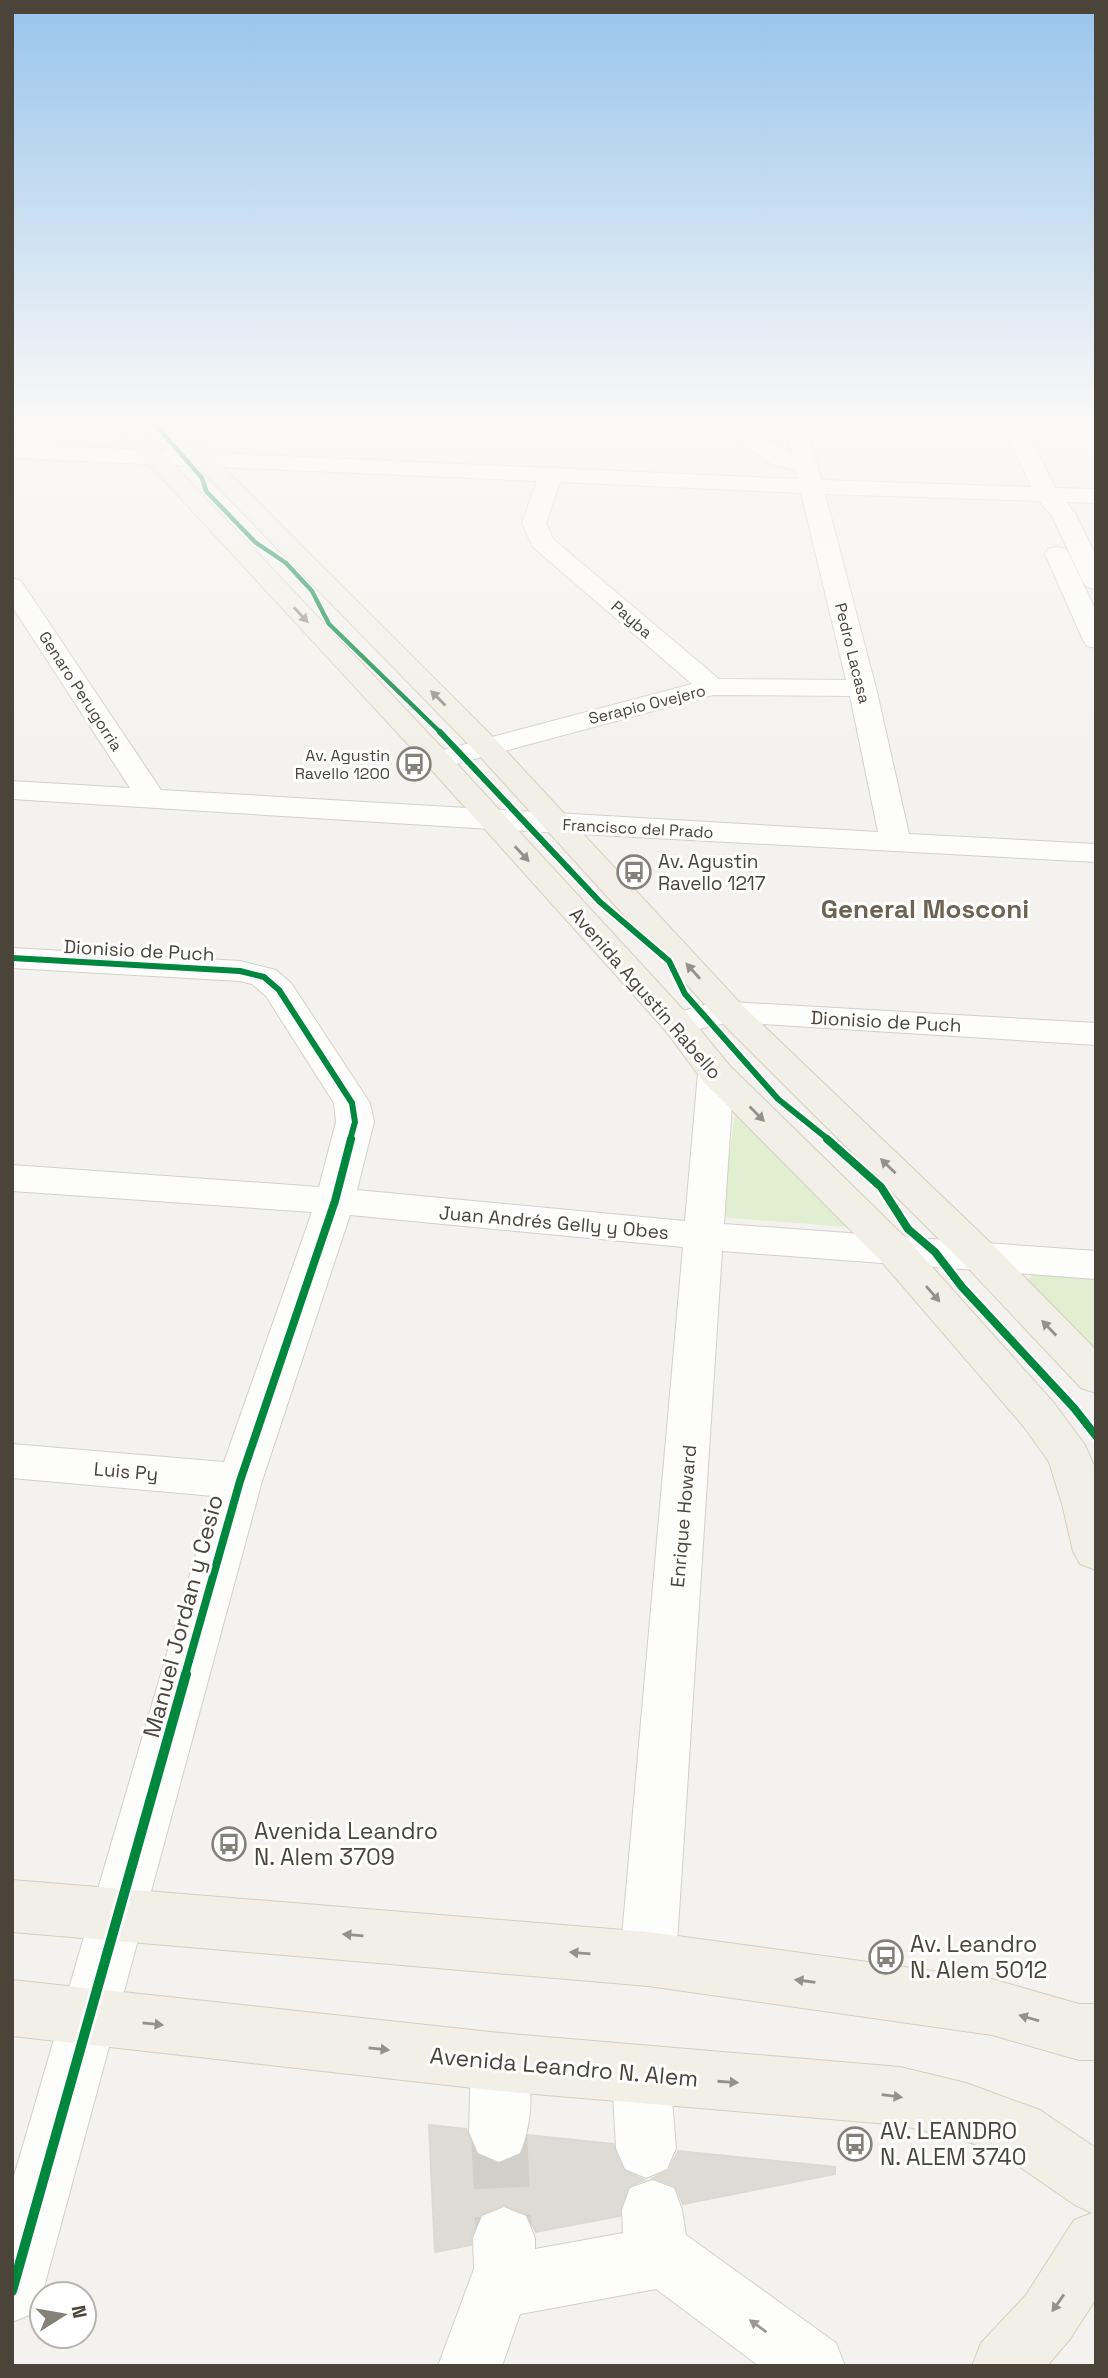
<svg xmlns="http://www.w3.org/2000/svg" width="1108" height="2378" font-family="'Space Grotesk',sans-serif">
  <rect width="100%" height="100%" fill="#f4f2ee"/>
  <path fill="#e1eecf" d="M736,1106l112,121 -127,-10z
    M1038,1271l58,4v80l-70,-65 2,-11z"/>
  <path fill="#dedbd6" stroke="#dcd9d4" stroke-width="2" d="M429,2125l37,4 10,25 22,10 23,-9 7,-20 85,9 10,26 21,10 -16,7 -8,29 -84,16 -9,-18 -24,-9 -23,10 -9,22v8l-36,7z
    M678,2151l157,16v7l-152,30 -8,-18 -22,-8 16,-8z"/>
  <g fill="none" stroke-linecap="round" stroke-linejoin="round">
    <path stroke="#d2cfca" stroke-width="56" stroke-dasharray="56 28" stroke-linecap="butt" d="M499,2132l5,106"/>
    <defs>
      <path id="minor" d="M715,423h26l51,32 -8,-32h22l15,57 210,7 -29,-64h22l31,65 41,1v14l-30,-1 9,11 21,43v33l-9,-2 -4,-5 -31,-66 -13,-15 -214,-7 51,194 33,146 187,10v18l-606,-33 -478,-30v-18l118,7 -118,-182v-28l9,3 140,209 717,42 -28,-136 -137,-1 -265,71 -10,3 -10,-3 -5,-6 5,-6 264,-70 -159,-137 -11,-24 15,-42 -525,-23v-14l786,35 -3,-9 -24,-6zM560,482l241,11 45,187 -127,-1 -166,-140 -7,-16z
        M1057,547l9,2 3,5 27,57v37l-9,-2 -4,-6 -38,-86 3,-5z
        M12,948l228,13 36,9 15,13 79,120 4,19 -17,68 328,31 13,-148 5,-8 13,-3 13,3 5,8 -10,151 372,27v28l-374,-28 -46,708 -8,19 -20,8 -20,-8 -8,-19 63,-712 -333,-32 -88,266 -219,810 -9,22 -22,9v-139l201,-687 -201,-18v-34l212,18 88,-250 -300,-21v-26l307,22 17,-65 -2,-19 -68,-107 -14,-12 -12,-3 -228,-13z
        M730,1002l366,21v22l-366,-23 -53,12 -12,-4 -5,-7 5,-7 39,-11z
        M500,2033l20,9c14,33 14,78 0,111l-21,9 -21,-9 -9,-21 2,-70 9,-20z
        M641,2047l21,8 8,21 6,72 -9,21 -21,9 -21,-9 -9,-21 -4,-72 8,-21z
        M652,2180l22,8 8,22 4,25 150,108 9,23h-86l-103,-77 -136,25 -18,52h-64l36,-97 -1,-31 9,-22 22,-9 22,9 9,22v11l88,-16 -1,-23 8,-22z"/>
      <path id="major" d="M111,423h23l314,331 241,262 40,49 180,176 145,162 31,42 11,25v100l-16,-6 -7,-13 -11,-47 -13,-42 -25,-35 -143,-166 -178,-180 -38,-51 -237,-264z
        M155,423h24l317,317 246,265 253,242 101,103v43l-15,-5 -114,-121 -249,-248 -242,-267z
        M12,1880l636,52 344,47 87,25h17v56h-17l-87,-25 -344,-49 -636,-54z
        M12,1980l488,53 400,34 66,16 74,27 56,38v151l-26,40 -23,27h-75l9,-23 45,-48 48,-75 18,-7 -17,-8 -74,-51 -35,-13 -66,-16 -400,-34 -488,-55z"/>
    </defs>
    <use href="#minor" stroke="#d2d0cb" stroke-width="2"/>
    <use href="#major" stroke="#d6cebb" stroke-width="2"/>
    <use href="#minor" fill="#fdfdfc" fill-rule="evenodd"/>
    <use href="#major" fill="#f2efe6" fill-rule="evenodd"/>
    <defs>
      <path id="cycleway-far3" d="M154,423l48,55 4,13 49,51 31,21 26,28 17,33 113,110"/>
      <path id="cycleway-far2" d="M440,732l160,170 69,59 16,33 93,105 51,41
        M12,958l228,13 24,6 15,13 73,113 3,19 -5,18"/>
      <path id="cycleway-far1" d="M827,1139l54,48 27,42 27,23 27,35 112,121 22,28
        M185,1675l55,-194 95,-280 16,-62"/>
      <path id="cycleway" d="M12,2291l174,-617"/>
    </defs>
    <use href="#cycleway-far3" stroke="#fff" stroke-width="7"/>
    <use href="#cycleway-far2" stroke="#fff" stroke-width="10"/>
    <use href="#cycleway-far1" stroke="#fff" stroke-width="12"/>
    <use href="#cycleway" stroke="#fff" stroke-width="15"/>
    <use href="#cycleway-far3" stroke="#00873e" stroke-width="4.5"/>
    <use href="#cycleway-far2" stroke="#00873e" stroke-width="6"/>
    <use href="#cycleway-far1" stroke="#00873e" stroke-width="8"/>
    <use href="#cycleway" stroke="#00873e" stroke-width="10"/>
  </g>
  <defs><path id="oneway-solid" d="M-6-.8H1V-3.2L6.5 0L1 3.2V.8H-6Z" transform="scale(1.75)"/></defs>
  <g fill="#969187">
    <use href="#oneway-solid" transform="translate(301 615) rotate(47)"/>
    <use href="#oneway-solid" transform="translate(438 698) rotate(-135)"/>
    <use href="#oneway-solid" transform="translate(522 854) rotate(47)"/>
    <use href="#oneway-solid" transform="translate(693 971) rotate(-132)"/>
    <use href="#oneway-solid" transform="translate(757 1114) rotate(45)"/>
    <use href="#oneway-solid" transform="translate(888 1166) rotate(-136)"/>
    <use href="#oneway-solid" transform="translate(933 1294) rotate(49)"/>
    <use href="#oneway-solid" transform="translate(1049 1328) rotate(-134)"/>
    <use href="#oneway-solid" transform="translate(353 1935) rotate(-175)"/>
    <use href="#oneway-solid" transform="translate(580 1953) rotate(-175)"/>
    <use href="#oneway-solid" transform="translate(805 1981) rotate(-172)"/>
    <use href="#oneway-solid" transform="translate(1029 2018) rotate(-164)"/>
    <use href="#oneway-solid" transform="translate(153 2024) rotate(6)"/>
    <use href="#oneway-solid" transform="translate(379 2049) rotate(6)"/>
    <use href="#oneway-solid" transform="translate(728 2082) rotate(4)"/>
    <use href="#oneway-solid" transform="translate(892 2096) rotate(7)"/>
    <use href="#oneway-solid" transform="translate(1058 2303) rotate(125)"/>
  </g>
  <use fill="#9b9791" href="#oneway-solid" transform="translate(758 2326) rotate(-144)"/>
  <linearGradient id="sky" x2="0" y2="1"><stop stop-color="#98c4ec"/><stop offset="0.56" stop-color="#faf9f7"/><stop offset="1" stop-color="#faf9f7" stop-opacity="0"/></linearGradient>
  <rect width="1108" height="756" fill="url(#sky)"/>
  <defs>
    <symbol id="bus-ring" viewBox="-11 -11 22 22"><circle r="9.5" fill="#fff" stroke="#868178" stroke-width="1.5"/><path d="M-5-6H5V4H4V6H2V4H-2V6H-4V4H-5ZM-3.5-4V0h7V-4ZM-3.5 1.2v1.5H-2V1.2ZM2 1.2v1.5H3.5V1.2Z" fill="#868178"/></symbol>
  </defs>
  <g fill-rule="evenodd">
    <use href="#bus-ring" x="395" y="745" width="38" height="38"/>
    <use href="#bus-ring" x="615" y="853" width="38" height="38"/>
    <use href="#bus-ring" x="210" y="1825" width="38" height="38"/>
    <use href="#bus-ring" x="867" y="1938" width="38" height="38"/>
    <use href="#bus-ring" x="836" y="2125" width="38" height="38"/>
  </g>
  <g text-anchor="middle" stroke-width="6" stroke-linejoin="round" paint-order="stroke">
    <g font-size="16" fill="#4b4439" stroke="#fff">
      <text transform="translate(632 619) rotate(41)" y="6">Payba</text>
      <text transform="translate(853 653) rotate(76)" y="6">Pedro Lacasa</text>
      <text transform="translate(81 691) rotate(57)" y="6">Genaro Perugorria</text>
      <text transform="translate(647 704) rotate(-14)" y="6">Serapio Ovejero</text>
      <text transform="translate(638 828) rotate(3)" y="6">Francisco del Prado</text>
    </g>
    <g font-size="16" fill="#4b4439" stroke="#fff" text-anchor="end">
      <text x="390" y="761">Av. Agustin<tspan x="390" dy="18">Ravello 1200</tspan></text>
    </g>
    <g font-size="19" fill="#4b4439" stroke="#fff" text-anchor="start">
      <text x="658" y="868">Av. Agustin<tspan x="658" dy="22">Ravello 1217</tspan></text>
    </g>
    <g font-size="19" fill="#4b4439" stroke="#fff">
      <text transform="translate(139 950) rotate(3)" y="7">Dionisio de Puch</text>
      <text transform="translate(646 993) rotate(49)" y="7">Avenida Agustín Rabello</text>
      <text transform="translate(886 1021) rotate(3)" y="7">Dionisio de Puch</text>
      <text transform="translate(554 1222) rotate(5)" y="7">Juan Andrés Gelly y Obes</text>
      <text transform="translate(126 1471) rotate(5)" y="7">Luis Py</text>
      <text transform="translate(683 1516) rotate(-85)" y="7">Enrique Howard</text>
    </g>
    <g font-size="23" fill="#4b4439" stroke="#fff">
      <text transform="translate(183 1616) rotate(-75)" y="8">Manuel Jordan y Cesio</text>
      <text transform="translate(564 2067) rotate(5)" y="8">Avenida Leandro N. Alem</text>
    </g>
    <g font-size="23" fill="#4b4439" stroke="#fff" text-anchor="start">
      <text x="254" y="1839">Avenida Leandro<tspan x="254" dy="26">N. Alem 3709</tspan></text>
      <text x="910" y="1952">Av. Leandro<tspan x="910" dy="26">N. Alem 5012</tspan></text>
      <text x="880" y="2139">AV. LEANDRO<tspan x="880" dy="26">N. ALEM 3740</tspan></text>
    </g>
    <g font-size="26" font-weight="bold" fill="#6e6250" stroke="#fff">
      <text x="925" y="918">General Mosconi</text>
    </g>
  </g>
  <rect width="1108" height="2378" fill="none" stroke="#4b4439" stroke-width="28"/>
  <g transform="translate(63 2315) rotate(79)"><circle r="33" fill="#ffffff" stroke="#b7b4b0" stroke-width="2"/>
  <path d="M0-5L12 26L0 18L-12 26Z" fill="#868178"/>
  <text y="-10" font-size="19" font-weight="bold" text-anchor="middle" fill="#4b4439">N</text>
  </g>
</svg>
